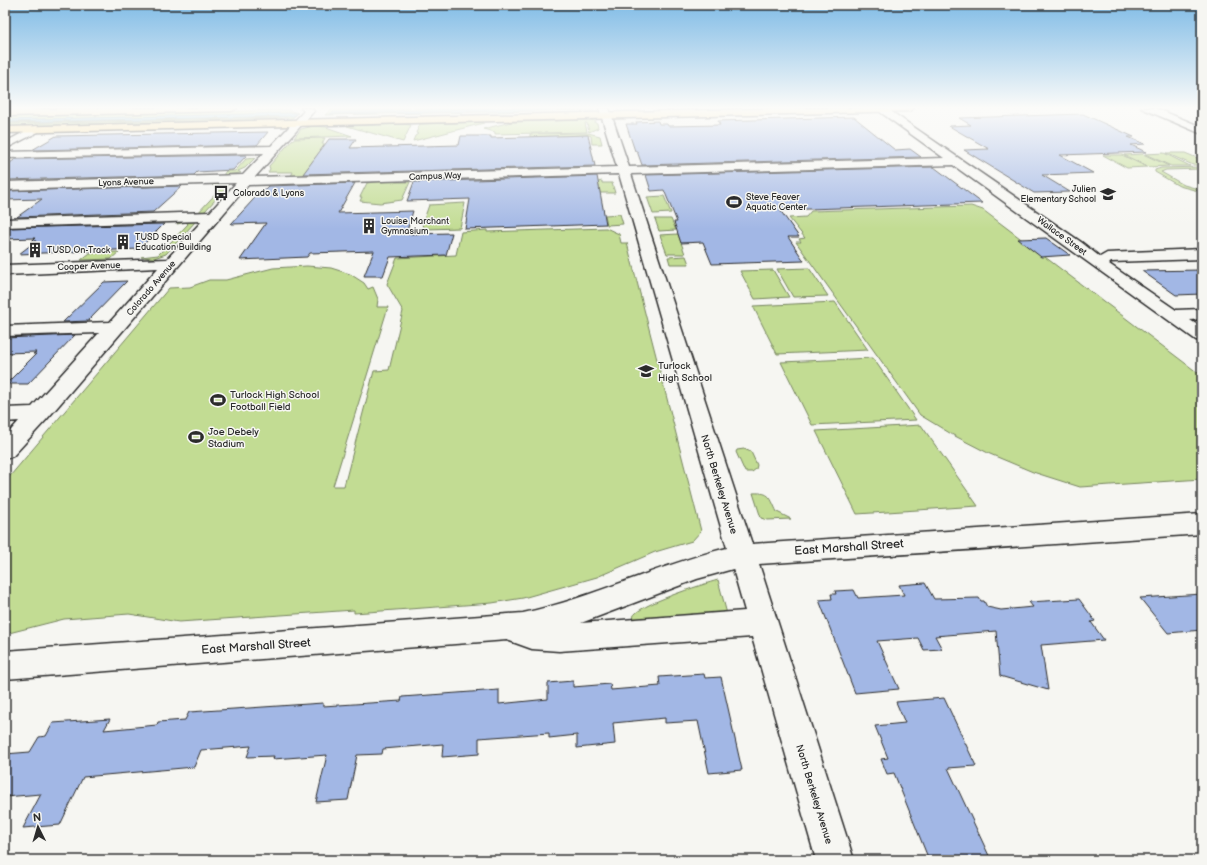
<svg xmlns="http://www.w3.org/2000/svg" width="1207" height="865" font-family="'Balsamiq Sans',sans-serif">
  <rect width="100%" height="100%" fill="#f6f6f2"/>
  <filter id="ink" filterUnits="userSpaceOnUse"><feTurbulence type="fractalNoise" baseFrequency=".025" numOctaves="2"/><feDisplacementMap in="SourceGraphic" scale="8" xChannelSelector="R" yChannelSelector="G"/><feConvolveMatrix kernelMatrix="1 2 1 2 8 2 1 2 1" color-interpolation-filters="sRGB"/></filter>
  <g filter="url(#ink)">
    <path fill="#c2dc93" stroke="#76845f" d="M453,108h61l-184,6 263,-6 1,2 -269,5 7,-6z
      M288,110l10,3c-5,6 -8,6 -15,4l-278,6 291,-8 -1,-2 -290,7v-4z
      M280,118l7,2 -282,8v-4z
      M589,120l7,1 -1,2h2l1,5 -9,4 -2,-9h-2l2,9 -92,2v-2l-12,-3 28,-7z
      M482,122l2,1 -71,18 2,-5 3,-2 -2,-1 4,-9z
      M411,125l-8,17 -56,-16 56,-2z
      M314,126l12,1 26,9 -58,2 7,-9z
      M588,133l12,3 2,8h-10l-1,-8 -2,-1 -59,2v-3z
      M325,138l-3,6h3l-23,32h-11l2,-4h-25l2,-3 -1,-3 24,-27z
      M1164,153l26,13h-19l-26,-12z
      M1166,153h19l17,7v5h-9z
      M1143,154l26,12 -20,1 -25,-12z
      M1103,155h19l25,12 -20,1z
      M255,158l-10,10 -7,3 3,2 -18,2 3,-4h9l11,-12z
      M1202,167v2l-36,1 -5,2 23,13 18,5v2l-23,-6 -24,-14v-2l6,-2z
      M389,180l7,2h14l-8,18 -22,3 -20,-2 2,-4h-2l7,-14z
      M602,181v2h10l3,10h-15l-2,-11z
      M223,184l5,2 -23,25 -9,4 26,-28 -10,-2z
      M664,196l7,17 -18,1 -6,-17z
      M465,203l-5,25 -34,1 -4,-4 7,-20z
      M971,206l12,4 219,166v103l-122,8 -47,-15 -43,-18 -37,-19 -33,-20 -124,-173h5l-2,-3 6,-1 -16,-20 17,-1 5,-6z
      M620,214l3,10 -16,1 -2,-10z
      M655,219h16l5,11 -17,1z
      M180,221l15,1 -29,32 -12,4 -13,-1 17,-2 6,-6 -10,-1 16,-5 18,-19 -2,-2 -9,2z
      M606,228l13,6 2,9h6l74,288 -9,10 -37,11 -58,25 -74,21 -31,5 -138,10v-3l-175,12 -50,-8 -65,5 -59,15v-152l164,-194 21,-1 19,-7h17l47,-12 34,-2 24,2 19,6 14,9 4,6 5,-2 5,12 -1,8h11l-55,179h11l30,-115 15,-1 14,-59 -16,-27 10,-26 59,-3 5,-23 26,-2v2z
      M678,234l7,20h-18l-7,-19z
      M119,252l-8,7 -30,1 9,-7z
      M686,256l3,8h-19l-2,-7z
      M809,268l19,28 -35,1 -16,-28z
      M773,270l16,27 -34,2 -15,-28z
      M835,302l33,48 -91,4 -24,-48z
      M873,358l43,62 -104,5 -31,-63z
      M921,425l57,81 -121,8 -41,-83z
      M744,449l7,3 6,13 -1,4 -4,3h-7l-9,-20 1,-2z
      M753,493c18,-1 17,5 24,19l14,7 -24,1 -6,-2z
      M718,580l9,34 -93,5 -1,-2c3,-12 71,-33 85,-37z"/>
    <path fill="#82c5e3" stroke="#5f8799" d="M514,108l79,1 -263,5 4,-2z
      M295,113l2,1 -4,2 -288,6v-2z"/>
    <path fill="#a2b7e5" stroke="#2b2b2b" d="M1083,114l51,23h-6l17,7 -14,1 15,7 -86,3 33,18 -51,2 28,17 -36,1 -70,-43 25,-1 -40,-23 22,-1 -12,-7z
      M854,117l41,33 15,-1 11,8 -279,8 -5,-14h-2l-9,-27h11l-1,-2 22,-1 1,3h8l1,2 52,-1 -2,-4z
      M268,132l-11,13 -225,5 24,-14z
      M588,135l7,31 -292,8 26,-35h27l-6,9 109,-3 2,-9h30v2z
      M247,155l-14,15 -36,2 -3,3 -189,5v-14l11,-7z
      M934,167l48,36 -202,7 19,27h-11l16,24 -92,3 -9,-22 -22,1 -7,-21h3l-13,-32 -13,1 -5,-16z
      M597,176l9,48 -141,5 5,-30 -63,2 7,-19z
      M355,183l-17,30 75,-2 -7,23 46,-1 -6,22 -56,2 -7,19h-19l10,-25 -64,2 -3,4 -67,3 26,-37 -35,1 32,-35h3l3,-3z
      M182,186l-29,26 -136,5 25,-18 -37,1v-9z
      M164,224l-25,25 -120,5 17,-13h-4l3,-3 -30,1v-11z
      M1046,238l24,17 -29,2 -23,-18z
      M1202,270v24l-26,1 -34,-24z
      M127,281l-39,40 -25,1 41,-40z
      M75,335l-47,49h-22l30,-30h-3l3,-2 -31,1v-15z
      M925,583l9,16 45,-1 2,3h3l3,6 14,3 32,-3 -4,-5 50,-3 16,22 -4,1 13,18 -63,5 7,45 -48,-14 -4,-45 -61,5 7,13 -18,1 -6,-12 -41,3 22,48 -44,4 -36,-93 13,-1 -1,-5h5l-1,-3 19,-1 4,8 46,-3 -5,-10z
      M1202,594v36l-34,3 -28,-35z
      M704,674l1,4 16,-1 21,93 -33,3 -11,-52 -33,2v-5l-52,5 2,21 -38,4v-13l-28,3v-5l-70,5v16l-37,3 1,-13 -60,5 -1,5 -25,1 -9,45 -32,2 11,-47 -54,4 1,-3 -27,1 4,-11 -50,4 -7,17 -111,10 -23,48 -37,3 18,-34 -36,3v-43l25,-2 9,-15 7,-1 7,-13 57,-4 -6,11 53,-5 1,-3 27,-2 4,-8 134,-9v3l78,-5 1,-4 97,-7v14l49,-5v-16l25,-2v6l37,-3 1,6 49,-4 -1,-9z
      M944,698l32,68 -28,2 43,92h-62l-35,-87 -7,1 -6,-15 7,-1 -13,-32 30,-3 -9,-21z"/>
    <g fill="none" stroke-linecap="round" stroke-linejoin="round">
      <defs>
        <path id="minor" d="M11,108h24l-5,3 -25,4v-6z
          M301,108h11l2,3 -59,66 362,-10 -18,-59h10l20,59 315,-9 -68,-49 10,-1 195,134 19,15 7,-4 95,-4v10l-91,3 -2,2 67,46 26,-1v10l-12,1 12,8v13l-6,-1 -243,-175 -322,9 121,370 450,-30v20l-443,30 95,296h-38l-64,-223 -193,14 -27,-2 -25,-9 -502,39v-28l518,-38c70,-15 135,-48 204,-65l-108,-374 -371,11 -201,234 -34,37 -8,3v-22l14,-16 -14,1v-14l27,-1 67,-74 -94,3v-10l105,-4 48,-54 -153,7v-10l162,-6 35,-38 -197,6v-8l205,-7 26,-29 -231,7v-8l238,-7 21,-22 -259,5v-6l266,-6 33,-35zM733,569l12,42 -164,12 116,-44z
          M1141,108h14l47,19v7z
          M36,126l5,3 -1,2 -35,18v-7z"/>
        <path id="major" d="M96,108h141l-5,3 -227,5v-6z
          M786,108h128l-5,3 -904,22v-6z"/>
      </defs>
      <use href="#minor" stroke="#2b2b2b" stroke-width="3"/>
      <use href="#major" stroke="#2b2b2b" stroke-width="3"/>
      <use href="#minor" fill="#f6f6f2" fill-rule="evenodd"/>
      <use href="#major" fill="#fcde96" fill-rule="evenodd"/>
    </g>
  </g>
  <linearGradient id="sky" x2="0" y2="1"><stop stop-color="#7fbbe6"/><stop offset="0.47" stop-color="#fbfbf9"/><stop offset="1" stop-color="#fbfbf9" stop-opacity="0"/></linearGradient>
  <rect width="1207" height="229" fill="url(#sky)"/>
  <defs>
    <symbol id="bus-bare" viewBox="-9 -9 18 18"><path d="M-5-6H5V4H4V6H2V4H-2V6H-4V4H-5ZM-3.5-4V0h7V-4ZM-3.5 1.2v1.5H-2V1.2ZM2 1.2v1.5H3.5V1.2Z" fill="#2b2b2b" stroke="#f6f6f2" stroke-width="2.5" paint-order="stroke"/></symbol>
    <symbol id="school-bare" viewBox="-9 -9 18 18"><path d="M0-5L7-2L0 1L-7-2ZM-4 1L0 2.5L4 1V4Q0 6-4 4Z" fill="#2b2b2b" stroke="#f6f6f2" stroke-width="2.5" paint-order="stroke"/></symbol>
    <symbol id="stadium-bare" viewBox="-9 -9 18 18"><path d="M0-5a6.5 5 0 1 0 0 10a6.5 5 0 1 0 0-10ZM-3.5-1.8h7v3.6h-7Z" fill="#2b2b2b" stroke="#f6f6f2" stroke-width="2.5" paint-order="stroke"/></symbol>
    <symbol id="building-bare" viewBox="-9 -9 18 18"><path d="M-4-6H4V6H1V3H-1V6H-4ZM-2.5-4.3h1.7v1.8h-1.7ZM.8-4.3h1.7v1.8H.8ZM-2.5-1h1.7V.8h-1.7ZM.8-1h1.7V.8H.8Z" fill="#2b2b2b" stroke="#f6f6f2" stroke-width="2.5" paint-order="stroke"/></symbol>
  </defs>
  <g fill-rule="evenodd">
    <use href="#bus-bare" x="210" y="182" width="22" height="22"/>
    <use href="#school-bare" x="1097" y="183" width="22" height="22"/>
    <use href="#stadium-bare" x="723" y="191" width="22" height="22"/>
    <use href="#building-bare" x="358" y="215" width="22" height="22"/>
    <use href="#building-bare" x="112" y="231" width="22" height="22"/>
    <use href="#building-bare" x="24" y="239" width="22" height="22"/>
    <use href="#school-bare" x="635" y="360" width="22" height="22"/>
    <use href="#stadium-bare" x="207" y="389" width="22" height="22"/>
    <use href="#stadium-bare" x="185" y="426" width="22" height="22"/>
  </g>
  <g text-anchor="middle" stroke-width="3" stroke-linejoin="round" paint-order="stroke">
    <g font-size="9" fill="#2b2b2b" stroke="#f6f6f2">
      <text transform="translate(435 176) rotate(-2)" y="3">Campus Way</text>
      <text transform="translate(126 182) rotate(-2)" y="3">Lyons Avenue</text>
      <text transform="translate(1062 236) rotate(36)" y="3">Wallace Street</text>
      <text transform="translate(89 266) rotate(-2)" y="3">Cooper Avenue</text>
      <text transform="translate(151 288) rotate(-49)" y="3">Colorado Avenue</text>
    </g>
    <g font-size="9" fill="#2b2b2b" stroke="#f6f6f2" text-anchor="start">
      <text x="1096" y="192" text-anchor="end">Julien<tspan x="1096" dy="10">Elementary School</tspan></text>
      <text x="233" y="196">Colorado &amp; Lyons</text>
      <text x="746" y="200">Steve Feaver<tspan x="746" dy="10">Aquatic Center</tspan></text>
      <text x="381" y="224">Louise Marchant<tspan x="381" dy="10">Gymnasium</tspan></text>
      <text x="135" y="240">TUSD Special<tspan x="135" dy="10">Education Building</tspan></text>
      <text x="47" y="253">TUSD On-Track</text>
    </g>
    <g font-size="10" fill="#2b2b2b" stroke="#f6f6f2" text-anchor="start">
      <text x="658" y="369">Turlock<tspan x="658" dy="12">High School</tspan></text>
      <text x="230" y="398">Turlock High School<tspan x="230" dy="12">Football Field</tspan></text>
      <text x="208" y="435">Joe Debely<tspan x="208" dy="12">Stadium</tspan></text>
    </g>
    <g font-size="10" fill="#2b2b2b" stroke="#f6f6f2">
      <text transform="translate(720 484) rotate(73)" y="4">North Berkeley Avenue</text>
      <text transform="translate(815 794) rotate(73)" y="4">North Berkeley Avenue</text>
    </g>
    <g font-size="12" fill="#2b2b2b" stroke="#f6f6f2">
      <text transform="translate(849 547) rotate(-4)" y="4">East Marshall Street</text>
      <text transform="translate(256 646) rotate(-4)" y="4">East Marshall Street</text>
    </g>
  </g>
  <rect width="1207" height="865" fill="none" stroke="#f6f6f2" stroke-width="20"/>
  <rect x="10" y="10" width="1187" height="845" fill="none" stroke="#2b2b2b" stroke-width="1.5" filter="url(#ink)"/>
  <g transform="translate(38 827) rotate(355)" stroke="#f6f6f2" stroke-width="3" paint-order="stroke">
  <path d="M0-3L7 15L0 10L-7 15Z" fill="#2b2b2b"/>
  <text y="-6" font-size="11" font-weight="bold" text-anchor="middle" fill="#2b2b2b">N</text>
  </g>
</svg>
